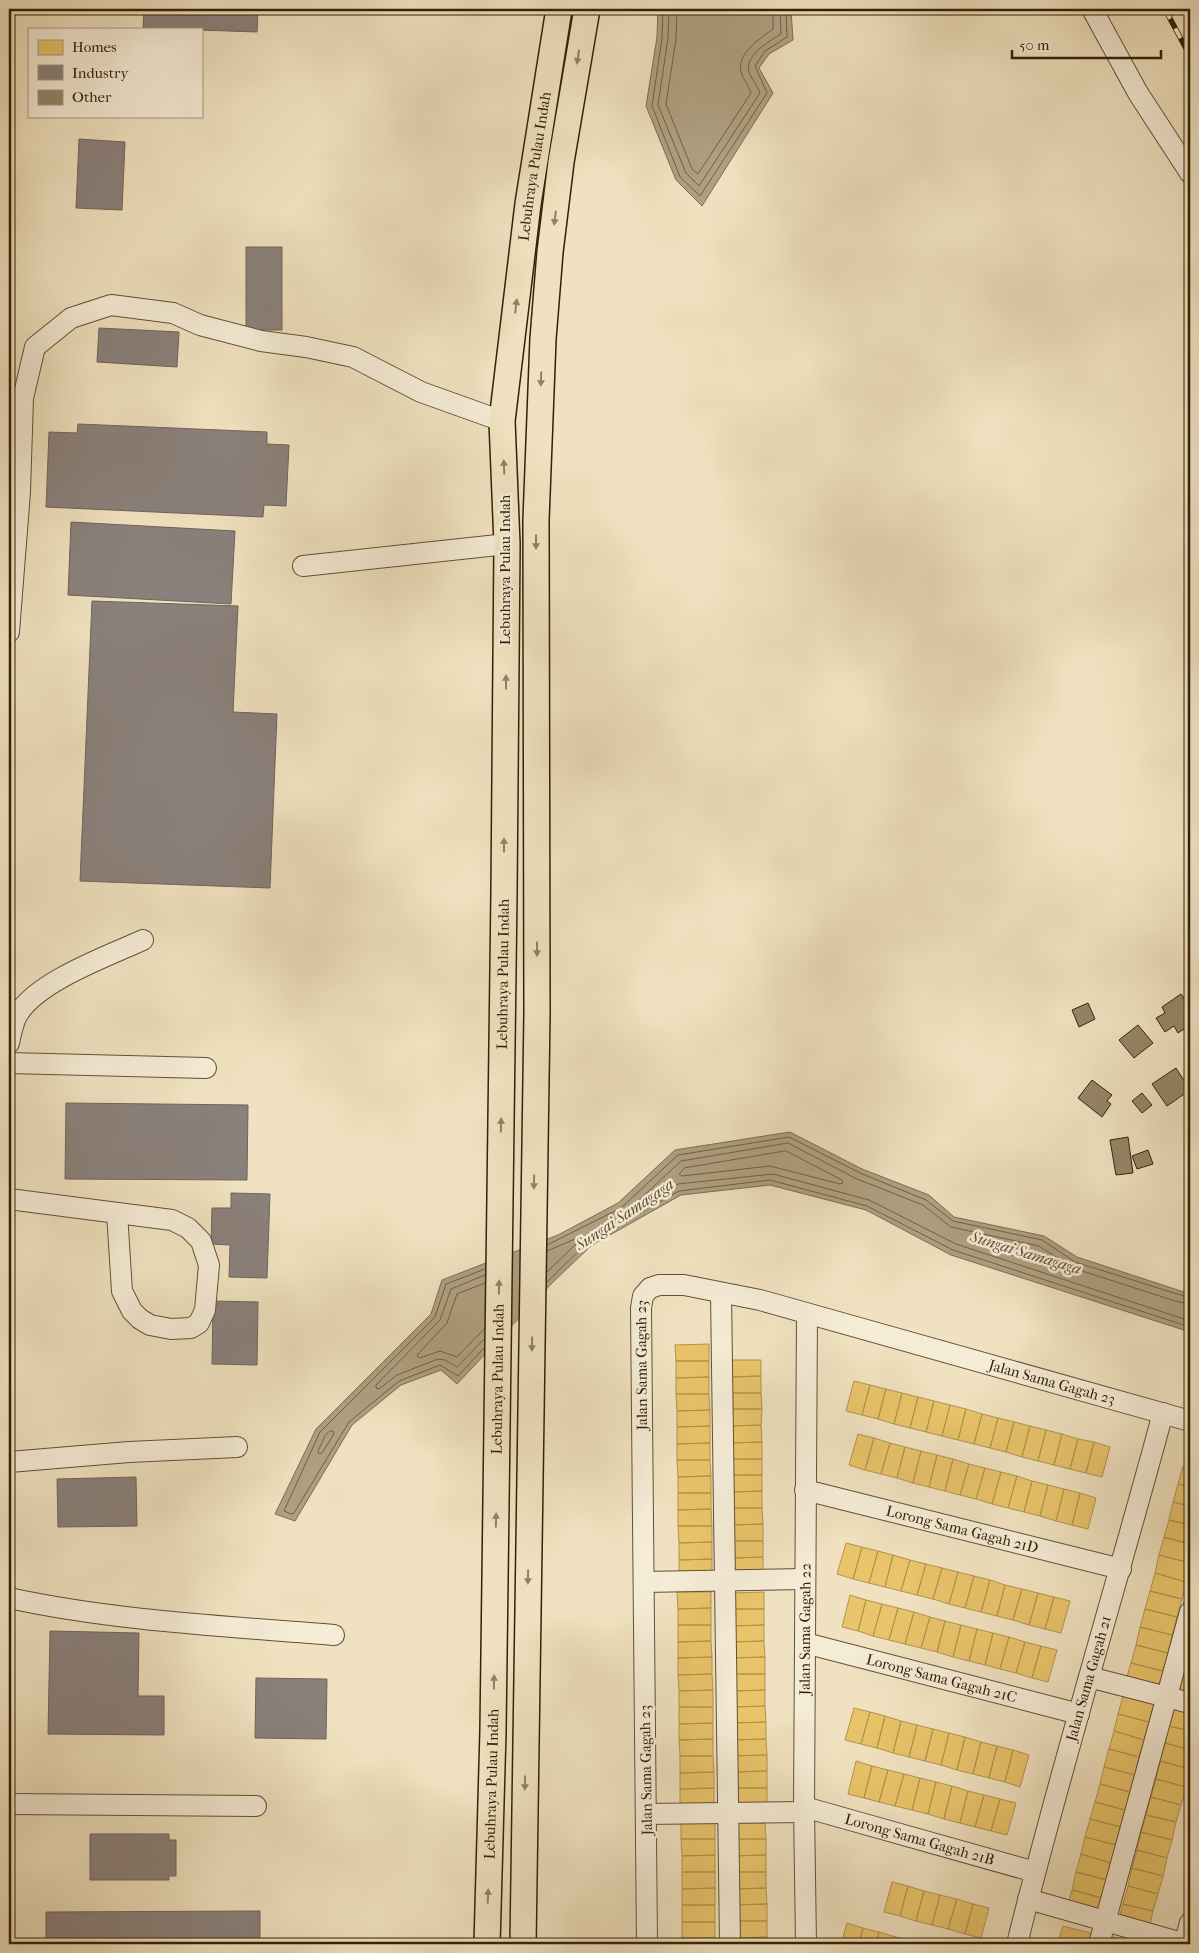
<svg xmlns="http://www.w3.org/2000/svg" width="1199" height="1953" font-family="'IM FELL French Canon',serif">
  <rect width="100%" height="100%" fill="#f0e2c0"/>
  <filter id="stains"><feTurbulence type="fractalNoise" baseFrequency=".004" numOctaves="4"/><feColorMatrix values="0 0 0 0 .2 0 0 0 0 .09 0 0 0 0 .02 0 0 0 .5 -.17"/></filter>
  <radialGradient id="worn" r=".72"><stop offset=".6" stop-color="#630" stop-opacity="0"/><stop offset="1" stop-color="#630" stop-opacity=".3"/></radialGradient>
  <path fill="#afa081" stroke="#7d6d50" d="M658,9h133l2,31 -24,14 -10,14 14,25 -71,113 -26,-26 -30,-74 11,-69z
    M790,1132l72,37 67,26 25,22 90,19 33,21 113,37v38l-239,-77 -85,-45 -96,-25 -89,10 -89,50 -39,37 -96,102 -16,-14 -40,15 -49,40 -57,96 -20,-7 41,-85 115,-115 11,-34 116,-45 60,-32 57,-53z"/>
  <path fill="#e9c46a" stroke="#b2934c" d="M709,1344v17h-33l-1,-16z
    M731,1360h30v16l-30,1z
    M676,1361h33v16l-33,1z
    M761,1376v17h-30v-16z
    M709,1377v17h-33v-16z
    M854,1381l16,4 -8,30 -16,-4z
    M870,1385l16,4 -8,30 -16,-4z
    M886,1389l16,4 -8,31 -16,-5z
    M731,1393h30l1,16h-31z
    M902,1393l16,4 -8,31 -16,-4z
    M676,1394h33l1,16 -33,1z
    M918,1397l16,4 -8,31 -16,-4z
    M934,1401l16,4 -8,31 -16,-4z
    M950,1405l16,4 -8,31 -16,-4z
    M731,1409h31l-1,16 -30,1z
    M966,1409l16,5 -8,30 -16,-4z
    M710,1410v16l-33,1v-16z
    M982,1414l16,4 -8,30 -16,-4z
    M998,1418l16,4 -8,30 -16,-4z
    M1014,1422l16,4 -8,31 -16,-5z
    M761,1425l1,17 -30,1 -1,-17z
    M710,1426v17l-33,1v-17z
    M1030,1426l16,4 -8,31 -16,-4z
    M1046,1430l16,4 -8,31 -16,-4z
    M858,1434l16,4 -9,32 -16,-5z
    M1062,1434l16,5 -8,30 -16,-4z
    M874,1438l16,5 -9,31 -16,-4z
    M1078,1439l16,3 -8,31 -16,-4z
    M762,1442v17h-30v-16z
    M1094,1442l16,5 -8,30 -16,-4z
    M710,1443v17h-33v-16z
    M890,1443l15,4 -8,31 -16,-4z
    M905,1447l16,4 -8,32 -16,-5z
    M921,1451l16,4 -8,32 -16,-4z
    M937,1455l16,4 -8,32 -16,-4z
    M732,1459h30v16h-30z
    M953,1459l16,5 -9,31 -15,-4z
    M677,1460h33l1,16 -33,1z
    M969,1464l16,4 -9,31 -16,-4z
    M1183,1466l7,2v19l-12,-3z
    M985,1468l16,4 -9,32 -16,-5z
    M1001,1472l16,4 -9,32 -16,-4z
    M732,1475h30v16l-30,1z
    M711,1476v17h-33v-16z
    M1017,1476l15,5 -8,31 -16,-4z
    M1032,1481l16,4 -8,31 -16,-4z
    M1178,1484l12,3v19l-17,-4z
    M1048,1485l16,4 -8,32 -16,-5z
    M1064,1489l16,4 -8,32 -16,-4z
    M762,1491v17h-30v-16z
    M678,1493h33v16l-33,1z
    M1080,1493l16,5 -8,31 -16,-4z
    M1173,1502l17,4v19l-21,-5z
    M732,1508h30l1,16 -30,1z
    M711,1509l1,17h-34v-16z
    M1169,1520l21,5v19l-26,-7z
    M763,1524v17h-30v-16z
    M678,1526h34v16l-33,1z
    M1164,1537l26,7v19l-31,-8z
    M733,1541h30v16l-30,1z
    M712,1542v17l-33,1v-17z
    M846,1543l16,4 -9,32 -16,-5z
    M862,1547l16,4 -9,32 -16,-4z
    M878,1551l15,4 -8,32 -16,-4z
    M893,1555l17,5 -9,31 -16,-4z
    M1159,1555l31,8 -4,19 -31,-9z
    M763,1557v17h-30v-16z
    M712,1559v16l-33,1v-16z
    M910,1560l16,4 -9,31 -16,-4z
    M926,1564l16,4 -9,31 -16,-4z
    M942,1568l16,4 -9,32 -16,-5z
    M958,1572l16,4 -9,32 -16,-4z
    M1155,1573l31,9 -4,17 -32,-8z
    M974,1576l16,4 -9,32 -16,-4z
    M990,1580l15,5 -8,31 -16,-4z
    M1005,1585l17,4 -9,31 -16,-4z
    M1022,1589l16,4 -9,32 -16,-5z
    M1150,1591l32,8 -5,18 -32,-8z
    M677,1592h34v16l-33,1z
    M764,1592v17h-32v-16z
    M1038,1593l16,4 -9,32 -16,-4z
    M850,1595l16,5 -8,31 -16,-4z
    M1054,1597l16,4 -9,32 -16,-4z
    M866,1600l16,4 -9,32 -15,-5z
    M882,1604l16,4 -9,32 -16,-4z
    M711,1608v17h-33v-16z
    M898,1608l16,4 -9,32 -16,-4z
    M732,1609h32v16l-32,1z
    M1145,1609l32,8 -5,18 -32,-8z
    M914,1612l16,5 -9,31 -16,-4z
    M930,1617l15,4 -8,31 -16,-4z
    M945,1621l16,4 -8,32 -16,-5z
    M678,1625h33v16l-33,1z
    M764,1625v16l-31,1 -1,-16z
    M961,1625l16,4 -8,32 -16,-4z
    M1140,1627l32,8 -4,18 -32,-8z
    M977,1629l16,4 -8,32 -16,-4z
    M993,1633l16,4 -9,32 -15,-4z
    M1009,1637l16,5 -9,31 -16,-4z
    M711,1641l1,16 -34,1v-16z
    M764,1641l1,16 -32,1v-16z
    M1025,1642l16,4 -9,32 -16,-5z
    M1136,1645l32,8 -5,18 -32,-8z
    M1041,1646l16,4 -9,32 -16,-4z
    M712,1657v17l-34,1v-17z
    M765,1657v17h-32v-16z
    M1188,1658l2,1v19l-7,-2z
    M1131,1663l32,8 -5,18 -32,-9z
    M712,1674l1,16 -34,1 -1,-16z
    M733,1674h32v16l-32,1z
    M1183,1676l7,2v18l-11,-3z
    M713,1690v17h-34v-16z
    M765,1690v16l-31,1 -1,-16z
    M1123,1696l31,8 -5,18 -31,-8z
    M765,1706l1,16 -32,1v-16z
    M679,1707h34v16l-34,1z
    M854,1708l16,4 -9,32 -16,-4z
    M1174,1708l16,4v19l-21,-5z
    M870,1712l15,4 -8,32 -16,-4z
    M1118,1714l31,8 -5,18 -30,-9z
    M885,1716l16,5 -8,32 -16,-5z
    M901,1721l16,4 -8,32 -16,-4z
    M766,1722v17l-32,1v-17z
    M713,1723v16l-34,1v-16z
    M917,1725l16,4 -8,32 -16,-4z
    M1169,1726l21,5v19l-25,-7z
    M933,1729l16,4 -8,32 -16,-4z
    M1114,1731l30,9 -5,17 -30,-8z
    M949,1733l16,4 -8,33 -16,-5z
    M965,1737l16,5 -8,32 -16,-4z
    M713,1739v17h-33l-1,-16z
    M766,1739l1,16 -33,1v-16z
    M981,1742l16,4 -8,32 -16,-4z
    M1165,1743l25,7v19l-30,-8z
    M997,1746l16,4 -8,32 -16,-4z
    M1109,1749l30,8 -4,18 -31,-8z
    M1013,1750l16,5 -9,32 -15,-5z
    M767,1755v16l-32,1 -1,-16z
    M680,1756h33l1,16 -34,1z
    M856,1761l16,5 -8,32 -16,-4z
    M1160,1761l30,8 -4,18 -30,-8z
    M872,1766l16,4 -9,32 -15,-4z
    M1104,1767l31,8 -5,17 -30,-8z
    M888,1770l16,4 -9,32 -16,-4z
    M767,1771v17h-32v-16z
    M714,1772v16l-34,1v-16z
    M904,1774l16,4 -8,32 -17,-4z
    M920,1778l16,4 -8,32 -16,-4z
    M1156,1779l30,8 -5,18 -30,-8z
    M936,1782l16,4 -8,33 -16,-5z
    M1100,1784l30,8 -5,18 -30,-8z
    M952,1786l16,5 -8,32 -16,-4z
    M714,1788v17h-34v-16z
    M735,1788h32v16l-32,1z
    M968,1791l16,4 -9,32 -15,-4z
    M984,1795l16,4 -9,32 -16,-4z
    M1151,1797l30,8 -5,17 -30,-7z
    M1000,1799l16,4 -9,32 -16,-4z
    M1095,1802l30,8 -4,17 -31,-8z
    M1146,1815l30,7 -4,18 -31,-8z
    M1090,1819l31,8 -5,18 -31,-8z
    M715,1822v17h-34v-16z
    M733,1823h32l1,16h-33z
    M1141,1832l31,8 -5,18 -30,-8z
    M1085,1837l31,8 -5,18 -30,-9z
    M681,1839h34v16l-33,1z
    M733,1839h33v16l-33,1z
    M1137,1850l30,8 -4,18 -31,-8z
    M1081,1854l30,9 -4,17 -31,-8z
    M715,1855v17h-33v-16z
    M766,1855v17h-32l-1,-16z
    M1132,1868l31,8 -5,18 -30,-8z
    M682,1872h33v16l-33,1z
    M734,1872h32v16l-32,1z
    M1076,1872l31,8 -5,18 -30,-8z
    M892,1882l16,4 -8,30 -16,-4z
    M908,1886l16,5 -8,30 -16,-5z
    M1128,1886l30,8 -5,17 -30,-7z
    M715,1888v17h-33v-16z
    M766,1888l1,16 -33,1v-16z
    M1072,1890l30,8 -5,17 -30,-8z
    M924,1891l16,4 -8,30 -16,-4z
    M940,1895l17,4 -9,30 -16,-4z
    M957,1899l16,5 -8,30 -17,-5z
    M767,1904v17h-33v-16z
    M973,1904l16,4 -8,30 -16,-4z
    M1123,1904l30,7 -4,18 -31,-8z
    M682,1905h33v17h-33z
    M734,1921h33v16l-32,1z
    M682,1922h33v16h-33z
    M847,1923l16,5 -4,16h-18z
    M1063,1926l31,8 -3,10 -33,-1z
    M863,1928l16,4 -3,12h-17z
    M879,1932l17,5 -3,7h-17z
    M767,1937v7h-32v-6z
    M896,1937l16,4 -1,3h-18z
    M1113,1937l30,7h-32z
    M682,1938h33l1,6h-34z"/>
  <path fill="#8a817c" stroke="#706459" d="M144,9h114l-1,23 -114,-4z
    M79,139l46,3 -3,68 -46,-2z
    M246,247h36v83h-36z
    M99,328l80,4 -2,35 -80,-5z
    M78,424l189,8v12l22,1 -3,61 -22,-1 -1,12 -217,-10 3,-75 28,1z
    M71,522l164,9 -4,73 -163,-9z
    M92,601l146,5 -5,106 44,2 -7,174 -190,-7z
    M66,1103l182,2 -1,75 -182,-1z
    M231,1193l39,1 -3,84 -38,-1 1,-32 -19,-1 1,-36h19z
    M213,1301l45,1 -1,63 -45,-1z
    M136,1477l1,49 -79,1 -1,-48z
    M50,1631l89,2 -1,63h26v39l-116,-1z
    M256,1678l71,1 -1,60 -71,-1z
    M90,1834h79v6h7v36h-7v4h-79z
    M260,1911v33h-214v-32z"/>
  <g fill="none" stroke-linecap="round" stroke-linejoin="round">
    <path stroke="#706044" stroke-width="1" d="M663,9l-1,29 -10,68 28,71 20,19 67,-103 -12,-27 10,-15 22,-14 -1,-28
      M669,9l-1,29 -10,67 28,68 13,13 61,-93c-2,-7 -9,-14 -11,-21 -5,-17 21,-31 32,-38l-1,-25
      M677,9l-1,30 -10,65 26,65 6,5 53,-81c-2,-7 -8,-14 -10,-21 -4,-20 19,-33 32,-43v-20
      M786,1151l56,29 1,3 -3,1 -70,-18 -88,10 -3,-2 6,-6z
      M547,1245l74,-37 57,-53 111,-18 71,36 66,27 27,21 89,19 33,22 115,36
      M997,1245l39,8 14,9 1,3 -3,2 -52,-17 -2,-4z
      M547,1272l30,-29 1,-3 -3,-1 -28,12
      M547,1282l42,-41 90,-50 91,-11 97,26 86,44 237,77
      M1190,1304l-15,-3 -102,-33 -34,-22 -88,-19 -28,-22 -66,-26 -69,-36 -107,18 -44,41 3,3 38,-21 95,-10 96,26 87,44 234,77
      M485,1328l-28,29 -17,-6 -20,7 -3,-2 1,-2 29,-31 10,-29 28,-11
      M484,1339l-27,28 -12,-7 -7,-1 -41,16 -18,14 -3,-1v-3l64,-65 11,-31 34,-14
      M484,1348l-26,28 -18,-11 -41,16 -50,41 -55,91 -3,1 -7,-3 36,-79 115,-115 11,-33 39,-15
      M330,1431h3l1,3 -12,19 -3,1 -1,-3 7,-15z"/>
  </g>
  <path fill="#958567" stroke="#322007" d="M1181,994l6,9 3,-2v24l-12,8 -4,-7 -9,6 -9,-14 9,-5 -3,-6z
    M1088,1003l7,16 -16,8 -7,-17z
    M1138,1025l15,18 -19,15 -15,-18z
    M1176,1068l14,22 -23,16 -15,-22z
    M1092,1080l20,15 -5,6 4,3 -9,13 -24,-19z
    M1142,1093l10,12 -10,8 -10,-12z
    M1128,1137l5,36 -17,2 -6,-35z
    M1148,1150l5,14 -16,5 -5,-13z"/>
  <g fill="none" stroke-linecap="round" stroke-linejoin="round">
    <defs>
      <g id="minor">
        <path d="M1092,9l46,84 52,80"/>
        <path d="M303,566l204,-22"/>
        <path d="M9,632l11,-140 3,-94 12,-51 36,-29 40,-13 62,8 27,12 61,16 45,6 47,10 68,35 81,29"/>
        <path d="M9,1043c2,-9 4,-21 9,-29 20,-33 90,-58 125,-74"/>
        <path d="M9,1063l197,5"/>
        <path d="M9,1199l163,21 16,8 13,13 8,24 -4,45 -6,13 -8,5 -20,1 -21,-4 -10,-6 -8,-8 -10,-20 -5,-78"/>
        <path d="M721,1293l9,651"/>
        <path d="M9,1462l120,-10 108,-5"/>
        <path id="s1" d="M805,1490l316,79"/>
        <path d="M644,1582l161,-3"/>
        <path d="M9,1598c106,23 217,28 325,37"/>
        <path id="s2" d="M805,1643l274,71"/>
        <path d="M1089,1677l101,26"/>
        <path d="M9,1804l247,2"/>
        <path id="s3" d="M804,1807l231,65"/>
        <path d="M646,1814l158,-2"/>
        <path d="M1028,1899l158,45"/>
        <path id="s4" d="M647,1944l-6,-636 2,-12 7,-8 9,-3h25l76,15 430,121"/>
        <path id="s5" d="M806,1944l-2,-137 3,-492"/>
        <path id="s6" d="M1017,1944c44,-178 98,-353 146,-531"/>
        <path d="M1099,1944l91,-332"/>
        <path d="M1184,1944l6,-21"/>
      </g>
      <g id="major">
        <path id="s7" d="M487,1944l6,-213 11,-838 3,-349 -5,-123 26,-217 31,-195"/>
        <path d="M523,1944l14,-931 -1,-493 7,-181 7,-87 11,-90 26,-153"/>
      </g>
    </defs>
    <use href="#minor" stroke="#625035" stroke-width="22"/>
    <use href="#major" stroke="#322007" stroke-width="28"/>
    <use href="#minor" stroke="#f5ecd6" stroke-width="20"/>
    <use href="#major" stroke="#f0e2c0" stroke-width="25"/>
    <defs>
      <path id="rail" d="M1165,9l25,47"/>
    </defs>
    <use href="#rail" stroke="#322007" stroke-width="5.5"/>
    <use href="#rail" stroke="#f5ecd6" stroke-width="4" stroke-dasharray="11" stroke-linecap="butt"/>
  </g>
  <defs><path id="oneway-solid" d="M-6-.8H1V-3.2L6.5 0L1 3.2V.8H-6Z" transform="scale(1.25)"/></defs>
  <g fill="#918164">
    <use href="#oneway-solid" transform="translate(578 57) rotate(99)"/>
    <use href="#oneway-solid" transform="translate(555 218) rotate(97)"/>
    <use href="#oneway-solid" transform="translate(516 306) rotate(-83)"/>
    <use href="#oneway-solid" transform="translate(541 379) rotate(92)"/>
    <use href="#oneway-solid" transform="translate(504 467) rotate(-92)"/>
    <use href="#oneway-solid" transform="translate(536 542) rotate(90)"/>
    <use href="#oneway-solid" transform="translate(506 682) rotate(-90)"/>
    <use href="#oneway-solid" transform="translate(504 845) rotate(-90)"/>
    <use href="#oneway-solid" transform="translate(537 949) rotate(90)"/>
    <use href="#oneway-solid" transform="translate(501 1125) rotate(-89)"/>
    <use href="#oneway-solid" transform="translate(534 1182) rotate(91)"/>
    <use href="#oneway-solid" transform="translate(499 1287) rotate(-89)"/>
    <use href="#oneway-solid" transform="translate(532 1344) rotate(91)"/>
    <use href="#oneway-solid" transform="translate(496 1520) rotate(-89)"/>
    <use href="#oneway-solid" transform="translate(528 1577) rotate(91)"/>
    <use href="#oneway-solid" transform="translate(494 1682) rotate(-89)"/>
    <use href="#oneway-solid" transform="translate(525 1783) rotate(91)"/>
    <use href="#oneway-solid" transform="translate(488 1896) rotate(-88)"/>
  </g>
  <g text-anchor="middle" stroke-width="5" stroke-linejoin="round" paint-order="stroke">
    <g font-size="15" fill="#322007" stroke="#f5ecd6">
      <text dy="5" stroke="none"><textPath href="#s7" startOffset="1780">Lebuhraya Pulau Indah</textPath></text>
      <text transform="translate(505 570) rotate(-90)" y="5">Lebuhraya Pulau Indah</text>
      <text dy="5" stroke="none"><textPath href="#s7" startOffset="970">Lebuhraya Pulau Indah</textPath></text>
      <text dy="5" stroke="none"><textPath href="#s4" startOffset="579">Jalan Sama Gagah 23</textPath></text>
      <text dy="5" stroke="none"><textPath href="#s7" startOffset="565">Lebuhraya Pulau Indah</textPath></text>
      <text dy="5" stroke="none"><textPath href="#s4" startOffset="1074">Jalan Sama Gagah 23</textPath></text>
      <text dy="5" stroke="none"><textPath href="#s1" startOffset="162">Lorong Sama Gagah 21D</textPath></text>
      <text dy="5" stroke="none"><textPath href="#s5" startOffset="315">Jalan Sama Gagah 22</textPath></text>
      <text dy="5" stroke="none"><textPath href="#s2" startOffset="141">Lorong Sama Gagah 21C</textPath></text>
      <text dy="5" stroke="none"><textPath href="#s6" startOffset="275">Jalan Sama Gagah 21</textPath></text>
      <text transform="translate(646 1770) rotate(-91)" y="5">Jalan Sama Gagah 23</text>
      <text dy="5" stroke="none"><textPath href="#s7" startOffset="160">Lebuhraya Pulau Indah</textPath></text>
      <text dy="5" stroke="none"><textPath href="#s3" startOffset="120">Lorong Sama Gagah 21B</textPath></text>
    </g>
    <g font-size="16" font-style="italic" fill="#5e4d32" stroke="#f5ecd6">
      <text transform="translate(624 1214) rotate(-34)" y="6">Sungai Samagaga</text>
      <text transform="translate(1026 1252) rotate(17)" y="6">Sungai Samagaga</text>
    </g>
  </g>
  <rect width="1199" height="1953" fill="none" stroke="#f0e2c0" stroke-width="30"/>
  <rect x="10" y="10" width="1179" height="1933" fill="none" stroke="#322007" stroke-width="2.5"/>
  <rect x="15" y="15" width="1169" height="1923" fill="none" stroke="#322007"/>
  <rect x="28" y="28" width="175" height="90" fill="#f5ecd6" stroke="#a79a83"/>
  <rect x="38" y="40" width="25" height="15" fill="#e9c46a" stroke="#a79a83"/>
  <text x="72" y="52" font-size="15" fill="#322007">Homes</text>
  <rect x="38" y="65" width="25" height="15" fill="#8a817c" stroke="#a79a83"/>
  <text x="72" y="78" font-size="15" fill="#322007">Industry</text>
  <rect x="38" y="90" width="25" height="15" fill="#958567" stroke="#a79a83"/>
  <text x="72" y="102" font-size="15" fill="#322007">Other</text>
  <path d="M1012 50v8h149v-8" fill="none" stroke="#322007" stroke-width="2.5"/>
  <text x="1019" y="50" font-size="15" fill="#322007" stroke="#f5ecd6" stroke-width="4" paint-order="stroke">50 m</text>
  <rect width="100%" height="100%" filter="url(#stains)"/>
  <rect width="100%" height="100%" fill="url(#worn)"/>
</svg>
